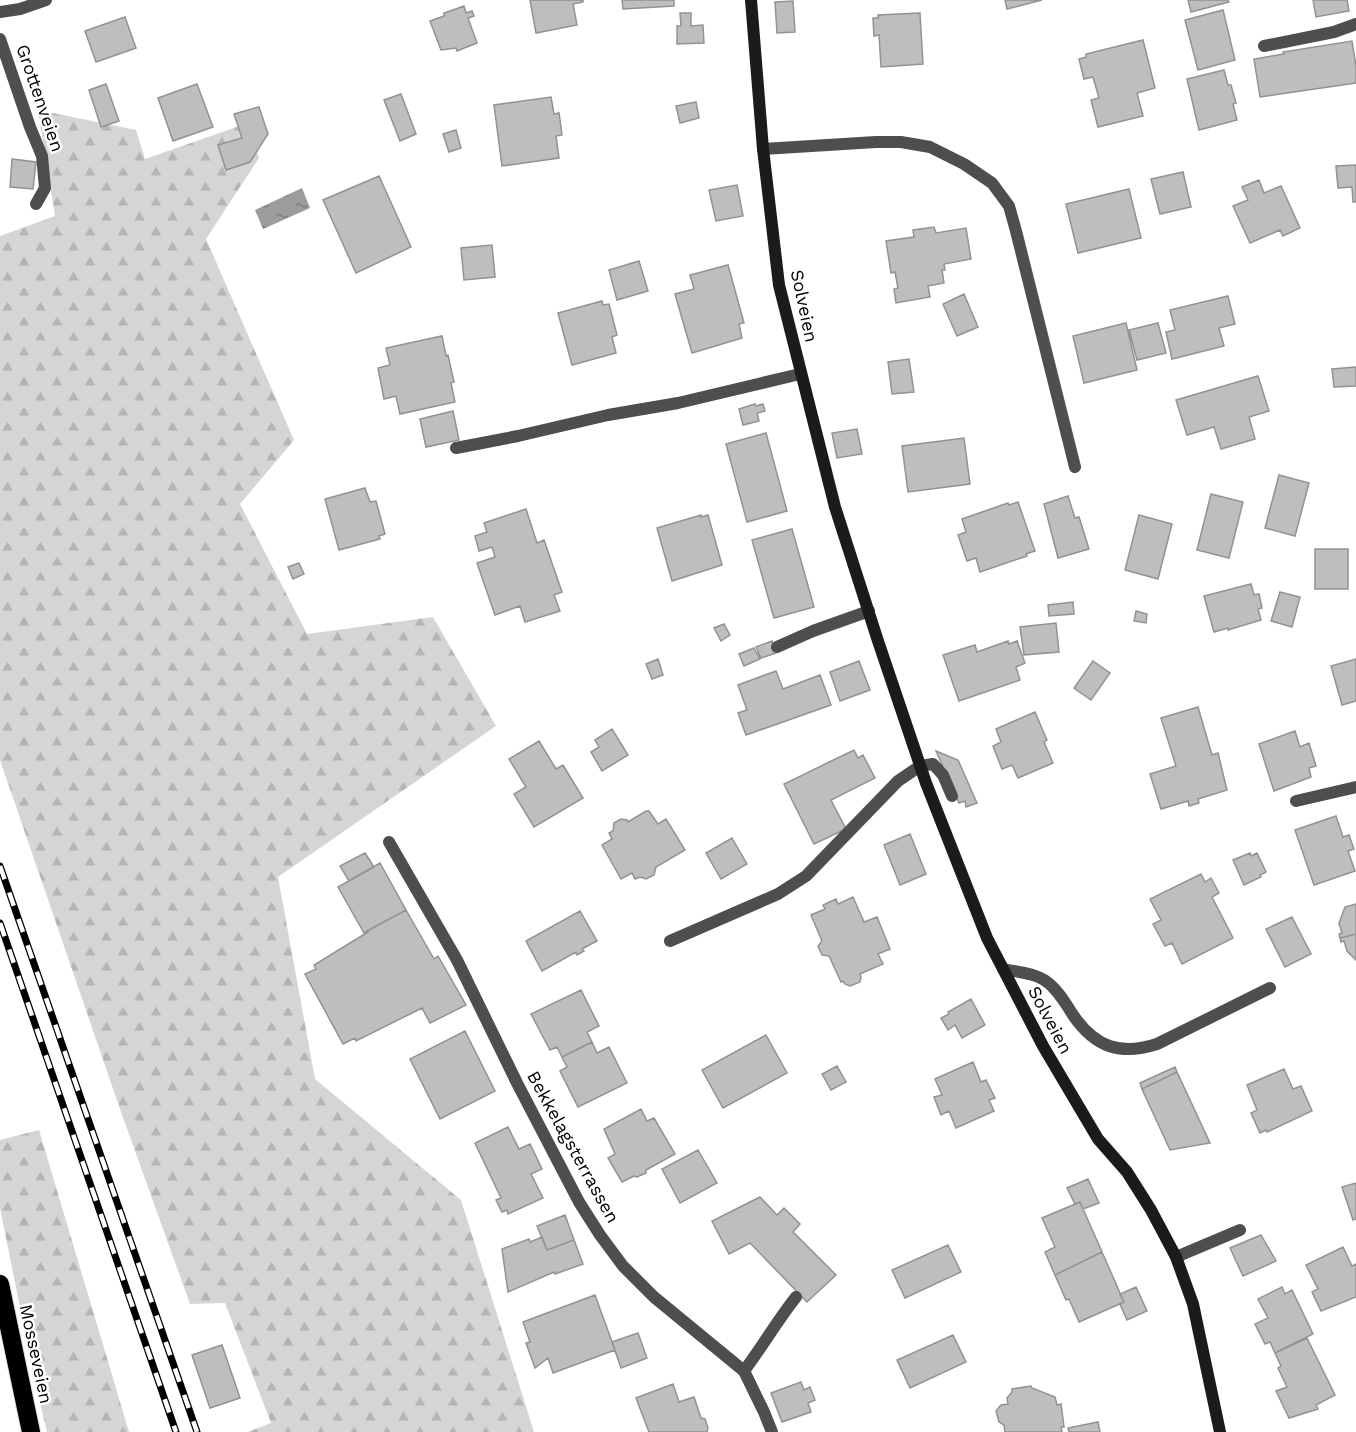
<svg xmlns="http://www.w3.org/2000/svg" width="1356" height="1432" font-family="'Work Sans',sans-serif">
  <defs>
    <pattern id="forest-firs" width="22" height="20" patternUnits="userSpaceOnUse" patternTransform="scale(1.5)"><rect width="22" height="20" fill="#d5d5d5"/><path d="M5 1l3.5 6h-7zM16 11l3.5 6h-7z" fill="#b5b5b5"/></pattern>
    <pattern id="water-ripples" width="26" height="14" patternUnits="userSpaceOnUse" patternTransform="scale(1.5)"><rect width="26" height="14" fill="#9c9c9c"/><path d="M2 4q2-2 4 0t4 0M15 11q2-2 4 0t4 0" fill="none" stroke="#7d7d7d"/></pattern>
  </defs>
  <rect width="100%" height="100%" fill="#fff"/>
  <path fill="url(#forest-firs)" d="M38,110l98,20 9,29 103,-36 11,35 -53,81 88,201 -54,64 67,130 126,-17 63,109 -218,151 37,202 146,121 73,232h-287l24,-9 -46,-120 -35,1 -69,-192 -121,-352v-524l55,-20z
    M39,1130l90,302h-82l-12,-50 -35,-174v-68z"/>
  <path fill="url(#water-ripples)" d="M302,188l8,20 -47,21 -8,-19z"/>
  <path fill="#bebebe" stroke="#929292" stroke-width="1.5" d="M530,0h53v2l-10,2 4,21 -41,8z
    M622,0h52v6l-51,3z
    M1005,0h37l-35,9z
    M1188,0h40l1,2 -38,10z
    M1313,0h34l2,11 -33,6z
    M793,1l2,31 -18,1 -2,-31z
    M464,6l2,7 6,-2 2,5 -6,2 9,25 -20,8 -1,-3 -15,2 -11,-29 14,-5v-3z
    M1223,10l12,50 -37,10 -13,-50z
    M680,13h11v13l12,-1 1,18 -27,1v-18h4z
    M920,13l3,51 -42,3 -2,-32 -5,1 -1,-18h5v-3z
    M125,17l11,31 -40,14 -11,-31z
    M1143,40l12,48 -18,5 6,23 -45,11 -7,-27 8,-2 -6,-21 -9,2 -5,-20 7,-2v-3z
    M1352,41l4,25v17l-96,14 -6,-38 30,-5 -1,-2z
    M1224,70l4,15h3l5,18 -3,1 4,16 -38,10 -12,-51z
    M106,84l13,37 -18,6 -12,-37z
    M197,84l16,43 -40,14 -15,-43z
    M401,94l15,40 -16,7 -16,-41z
    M551,97l3,17 5,-1 3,22 -6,1 3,22 -57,8 -8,-61z
    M696,102l3,16 -19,5 -4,-17z
    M259,107l9,27 -18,28 -24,8 -8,-25 24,-7 -8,-24z
    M456,130l5,18 -12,4 -6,-18z
    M12,159l24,3 -3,27 -23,-2z
    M1356,165v37h-3l-1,-15 -14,1 -2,-22z
    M1183,172l8,35 -31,7 -9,-35z
    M379,176l32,71 -55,26 -33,-73z
    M1259,180l5,13 17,-7 19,42 -17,8 -3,-6 -30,13 -17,-37 15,-6 -6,-13z
    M737,185l6,31 -27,5 -7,-31z
    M1129,189l12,49 -63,15 -12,-49z
    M934,227l2,6 30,-5 5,31 -27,5 1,6h-3l2,13 -16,3 2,11 -34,6 -2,-14 4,-1 -3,-16 -4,1 -5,-32 28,-4 -1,-7z
    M492,245l3,32 -31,3 -3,-32z
    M639,261l9,30 -31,9 -8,-30z
    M728,265l16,58 -5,1 3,14 -50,15 -17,-59 19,-5 -4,-14z
    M964,294l14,33 -21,9 -14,-32z
    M1228,296l7,28 -16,4 5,18 -52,13 -6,-27 9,-2 -5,-20z
    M602,301l1,4 6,-1 8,31 -5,2 4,16 -44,12 -14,-52z
    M1126,323l11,47 -53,13 -11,-47z
    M1158,323l8,30 -29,7 -8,-30z
    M442,336l4,20 2,-1 6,27 -3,1 4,19 -55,12 -4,-18 -12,3 -6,-31 12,-3 -4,-17z
    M909,359l5,33 -22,2 -4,-32z
    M1356,367v19l-22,1 -2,-18z
    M1258,376l11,35 -20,6 6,22 -34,10 -7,-22 -27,8 -11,-35z
    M755,404l1,2 7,-2 2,7 -8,2 2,8 -16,4 -4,-16z
    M453,411l6,29 -33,7 -6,-28z
    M857,429l5,25 -25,4 -5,-25z
    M766,433l21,78 -40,11 -21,-78z
    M964,438l6,46 -62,8 -6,-46z
    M1279,475l30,8 -14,53 -30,-8z
    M365,488l5,14 6,-1 9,33 -6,2 1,3 -41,11 -14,-51z
    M1211,494l32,8 -14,56 -32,-8z
    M1068,496l7,22 4,-1 10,32 -31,9 -14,-54z
    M1018,502l17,49 -9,3 1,2 -47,16 -4,-14 -9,3 -9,-26 8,-3 -4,-13 46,-16 1,2z
    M526,509l11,34 7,-3 18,52 -8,3 6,16 -35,11 -5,-16 -25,9 -18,-52 18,-6 -3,-10 -13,4 -4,-15 12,-4 -3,-9z
    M701,515v2l7,-2 14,50 -50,16 -15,-53z
    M1139,515l33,9 -14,55 -33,-9z
    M792,529l22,78 -40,11 -22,-78z
    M1315,549h33v40h-33z
    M299,563l5,11 -11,5 -5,-12z
    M1251,584l3,11 5,-1 3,14 -4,1 3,11 -33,10v-2l-14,4 -10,-36z
    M1280,592l20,5 -8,30 -21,-6z
    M1073,602l1,12 -25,2 -1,-11z
    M1136,611l11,3 -1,9 -12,-2z
    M1056,623l3,29 -35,3 -4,-28z
    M724,624l6,11 -9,6 -7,-13z
    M772,641l4,12 -15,5 -5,-11z
    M1008,641l1,3 8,-3 8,22 -9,4 4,13 -61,21 -16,-46 32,-10 2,7z
    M754,648l6,11 -16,7 -5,-12z
    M658,659l5,16 -11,4 -6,-15z
    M1356,659v42l-14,4 -11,-39z
    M859,661l11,29 -30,11 -10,-29z
    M1093,661l17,12 -19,27 -17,-12z
    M776,671l7,18 37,-14 11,30 -85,30 -8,-22 9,-3 -9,-25z
    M1198,707l14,48 6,-2 9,37 -29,9 1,4 -10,3 -1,-5 -27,8 -11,-35 26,-8 -15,-48z
    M1035,712l12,28 -3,2 9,21 -35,15 -6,-13 -10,4 -9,-23 8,-4 -5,-13z
    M612,729l16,26 -26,16 -11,-19 8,-5 -4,-7z
    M1295,731l5,16 9,-4 7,23 -7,2 2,9 -37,14 -15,-47z
    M539,741l17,28 7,-4 20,33 -49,29 -20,-33 12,-7 -17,-28z
    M854,750l4,8 5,-3 12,23 -44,22 15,29 -32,15 -30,-60z
    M936,751l22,9 19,43 -11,4 -1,-6 -6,2z
    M646,811h3l9,13 8,-5 19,31 -29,17 -2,8 -8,4 -6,-2 -5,2 -3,-6 -11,6 -19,-34 10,-6 -3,-6 4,-2 1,-8 7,-4 6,1 1,2z
    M1336,816l7,21 6,-2 5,14 -6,2 7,20 -41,14 -19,-55z
    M910,834l16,40 -26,11 -16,-40z
    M732,838l15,26 -26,15 -15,-26z
    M365,853l9,14 -25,14 -9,-15z
    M1250,853l1,3 6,-3 9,19 -6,3 1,2 -17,8 -11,-25z
    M380,863l26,47 -42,23 -26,-46z
    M1201,874l4,8 6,-4 8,15 -7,4 21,41 -51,26 -10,-21 -7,3 -12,-22 8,-4 -11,-21z
    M853,897l11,25 13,-5 13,32 -12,5 5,10 -23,10 1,3 -1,5 -10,4 -5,-2 -2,-3 -2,1 -12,-26 -7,-1 -4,-9 4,-5 -11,-26 14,-6 -2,-4 13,-6 2,5z
    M1356,904v30l-16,4 -1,-4 3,-1 -3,-10 6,-16z
    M406,910l28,49 4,-3 28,49 -36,18 -8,-15 -66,33 -1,-3 -12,6 -38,-70 11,-5 -2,-4 54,-33 -1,-1z
    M580,911l17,30 -15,8 2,2 -7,4 -1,-3 -34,19 -16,-30z
    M1292,917l19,37 -26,13 -19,-38z
    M1356,934v26l-9,-9 -3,-10 -3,1 -1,-4z
    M581,990l18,36 -12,6 5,10 -30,15 -5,-10 -7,3 -19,-36z
    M971,999l14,26 -23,13 -7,-13 -7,5 -7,-12 8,-4 -1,-2z
    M465,1031l30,60 -55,28 -30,-60z
    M766,1035l21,38 -64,35 -21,-38z
    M592,1042l5,11 12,-6 18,36 -49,24 -18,-36 7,-4 -5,-10z
    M973,1062l8,20 5,-2 9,18 -6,2 5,11 -38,17 -7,-17 -8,4 -7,-18 8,-2 -7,-16z
    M837,1066l9,16 -15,8 -9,-16z
    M1175,1067l2,5 -35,17 -2,-6z
    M1284,1069l9,20 8,-3 11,25 -45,21 -1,-2 -6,3 -9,-20 6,-3 -10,-25z
    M1177,1072l33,71 -40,7 -28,-61z
    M641,1109l6,12 7,-3 21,36 -29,16v3l-9,4 -3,-1 -12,6 -14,-24 7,-4 -11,-25z
    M508,1127l11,22 11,-5 12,25 -11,5 12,24 -35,16 -1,-4 -5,2 -6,-12 5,-2 -26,-55z
    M698,1150l19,33 -37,20 -18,-34z
    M1088,1179l11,24 -16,6 -3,-7 -5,2 -8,-16z
    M1356,1183v36l-3,1 -11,-33z
    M760,1197l17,18 7,-7 16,16 -7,8 43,43 -29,27 -57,-59 -21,11 -17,-33z
    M1080,1202l22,50 -47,23 -10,-23 10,-5 -13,-29z
    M565,1215l9,25 -27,10 -10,-24z
    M1261,1235l15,26 -33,15 -13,-28z
    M542,1237l5,13 27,-10 9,24 -28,10 -1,-2 -46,20 -6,-43 27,-10 1,3z
    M948,1245l13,27 -56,26 -13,-28z
    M1343,1247l9,19 4,-2v33l-35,14 -9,-19 6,-3 -12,-24z
    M1102,1252l22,50 -45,20 -10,-23 -3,1 -11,-25z
    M1136,1287l11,24 -20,9 -7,-16 4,-2 -4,-8z
    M1282,1287l3,7 7,-4 21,44 -38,19 -5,-11 -5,2 -10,-20 13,-6 -10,-19z
    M595,1295l20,55 -62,23 -5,-15 -13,10 -9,-25 4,-1 -7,-20z
    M638,1333l9,25 -26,10 -9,-26z
    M953,1335l13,27 -56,26 -13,-28z
    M1307,1338l28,57 -19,10 2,4 -29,9 -13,-27 11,-4 -9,-19 3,-2 -6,-13z
    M222,1345l18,53 -30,10 -18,-53z
    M801,1382l3,8 6,-3 5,13 -7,3 3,9 -29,10 -11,-29z
    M673,1384l6,18 15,-5 7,21 4,1 3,9 -1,4h-58l-13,-34z
    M1031,1386l1,2 23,9 2,8 4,-1 3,23h-3l1,5h-57l-1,-7 -5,-3 -3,-11 5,-6 7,-1 -1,-6 5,-6v-3z
    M1098,1422l2,10h-31l-1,-4z"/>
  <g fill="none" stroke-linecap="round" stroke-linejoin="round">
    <defs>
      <path id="highway" d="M0,1284l31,148"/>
    </defs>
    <use href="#highway" stroke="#dbdbdb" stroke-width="20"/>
    <path stroke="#4e4e4e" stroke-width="12" d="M0,12l20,-3 26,-9
      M0,39l30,88 12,29 3,32 -9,16
      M1264,46l70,-14 22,-8
      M763,149l113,-7h25l29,5 34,17 28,19 17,23 7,25 59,236
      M456,448l62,-12 90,-21 70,-12 122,-29
      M777,647l36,-16 56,-20
      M1296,801l60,-14
      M670,941l108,-47 28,-18 92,-95 22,-15 13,-2 10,11 9,21
      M1003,969c14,3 32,4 44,13 11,8 19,22 26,33 22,32 47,41 84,29l113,-56
      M1176,1257l64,-27
      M744,1371c18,-24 33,-50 52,-74"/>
    <path stroke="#4e4e4e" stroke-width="12" d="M389,842l68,118 60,123 62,119 21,33 23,31 31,31 90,74 20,41 8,20"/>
    <path stroke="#1b1b1b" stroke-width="12" d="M751,0l12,149 16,136 56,222 43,134 48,142 61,155 56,108 55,93 29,33 24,38 25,47 17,47 27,128"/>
    <use href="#highway" stroke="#000" stroke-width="18"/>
    <defs>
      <path id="rail" d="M0,866l197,566
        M0,923l176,509"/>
    </defs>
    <use href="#rail" stroke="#000" stroke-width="7"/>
    <use href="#rail" stroke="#fff" stroke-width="4.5" stroke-dasharray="14" stroke-linecap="butt"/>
  </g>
  <g text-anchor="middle" stroke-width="5" stroke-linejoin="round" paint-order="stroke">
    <g font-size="18" fill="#000" stroke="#fff">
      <text transform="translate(40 98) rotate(71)" y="6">Grottenveien</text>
      <text transform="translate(804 306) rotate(78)" y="6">Solveien</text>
      <text transform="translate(1050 1020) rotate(62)" y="6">Solveien</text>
      <text transform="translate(573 1147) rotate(61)" y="6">Bekkelagsterrassen</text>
      <text transform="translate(36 1354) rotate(78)" y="6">Mosseveien</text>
    </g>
  </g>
</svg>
